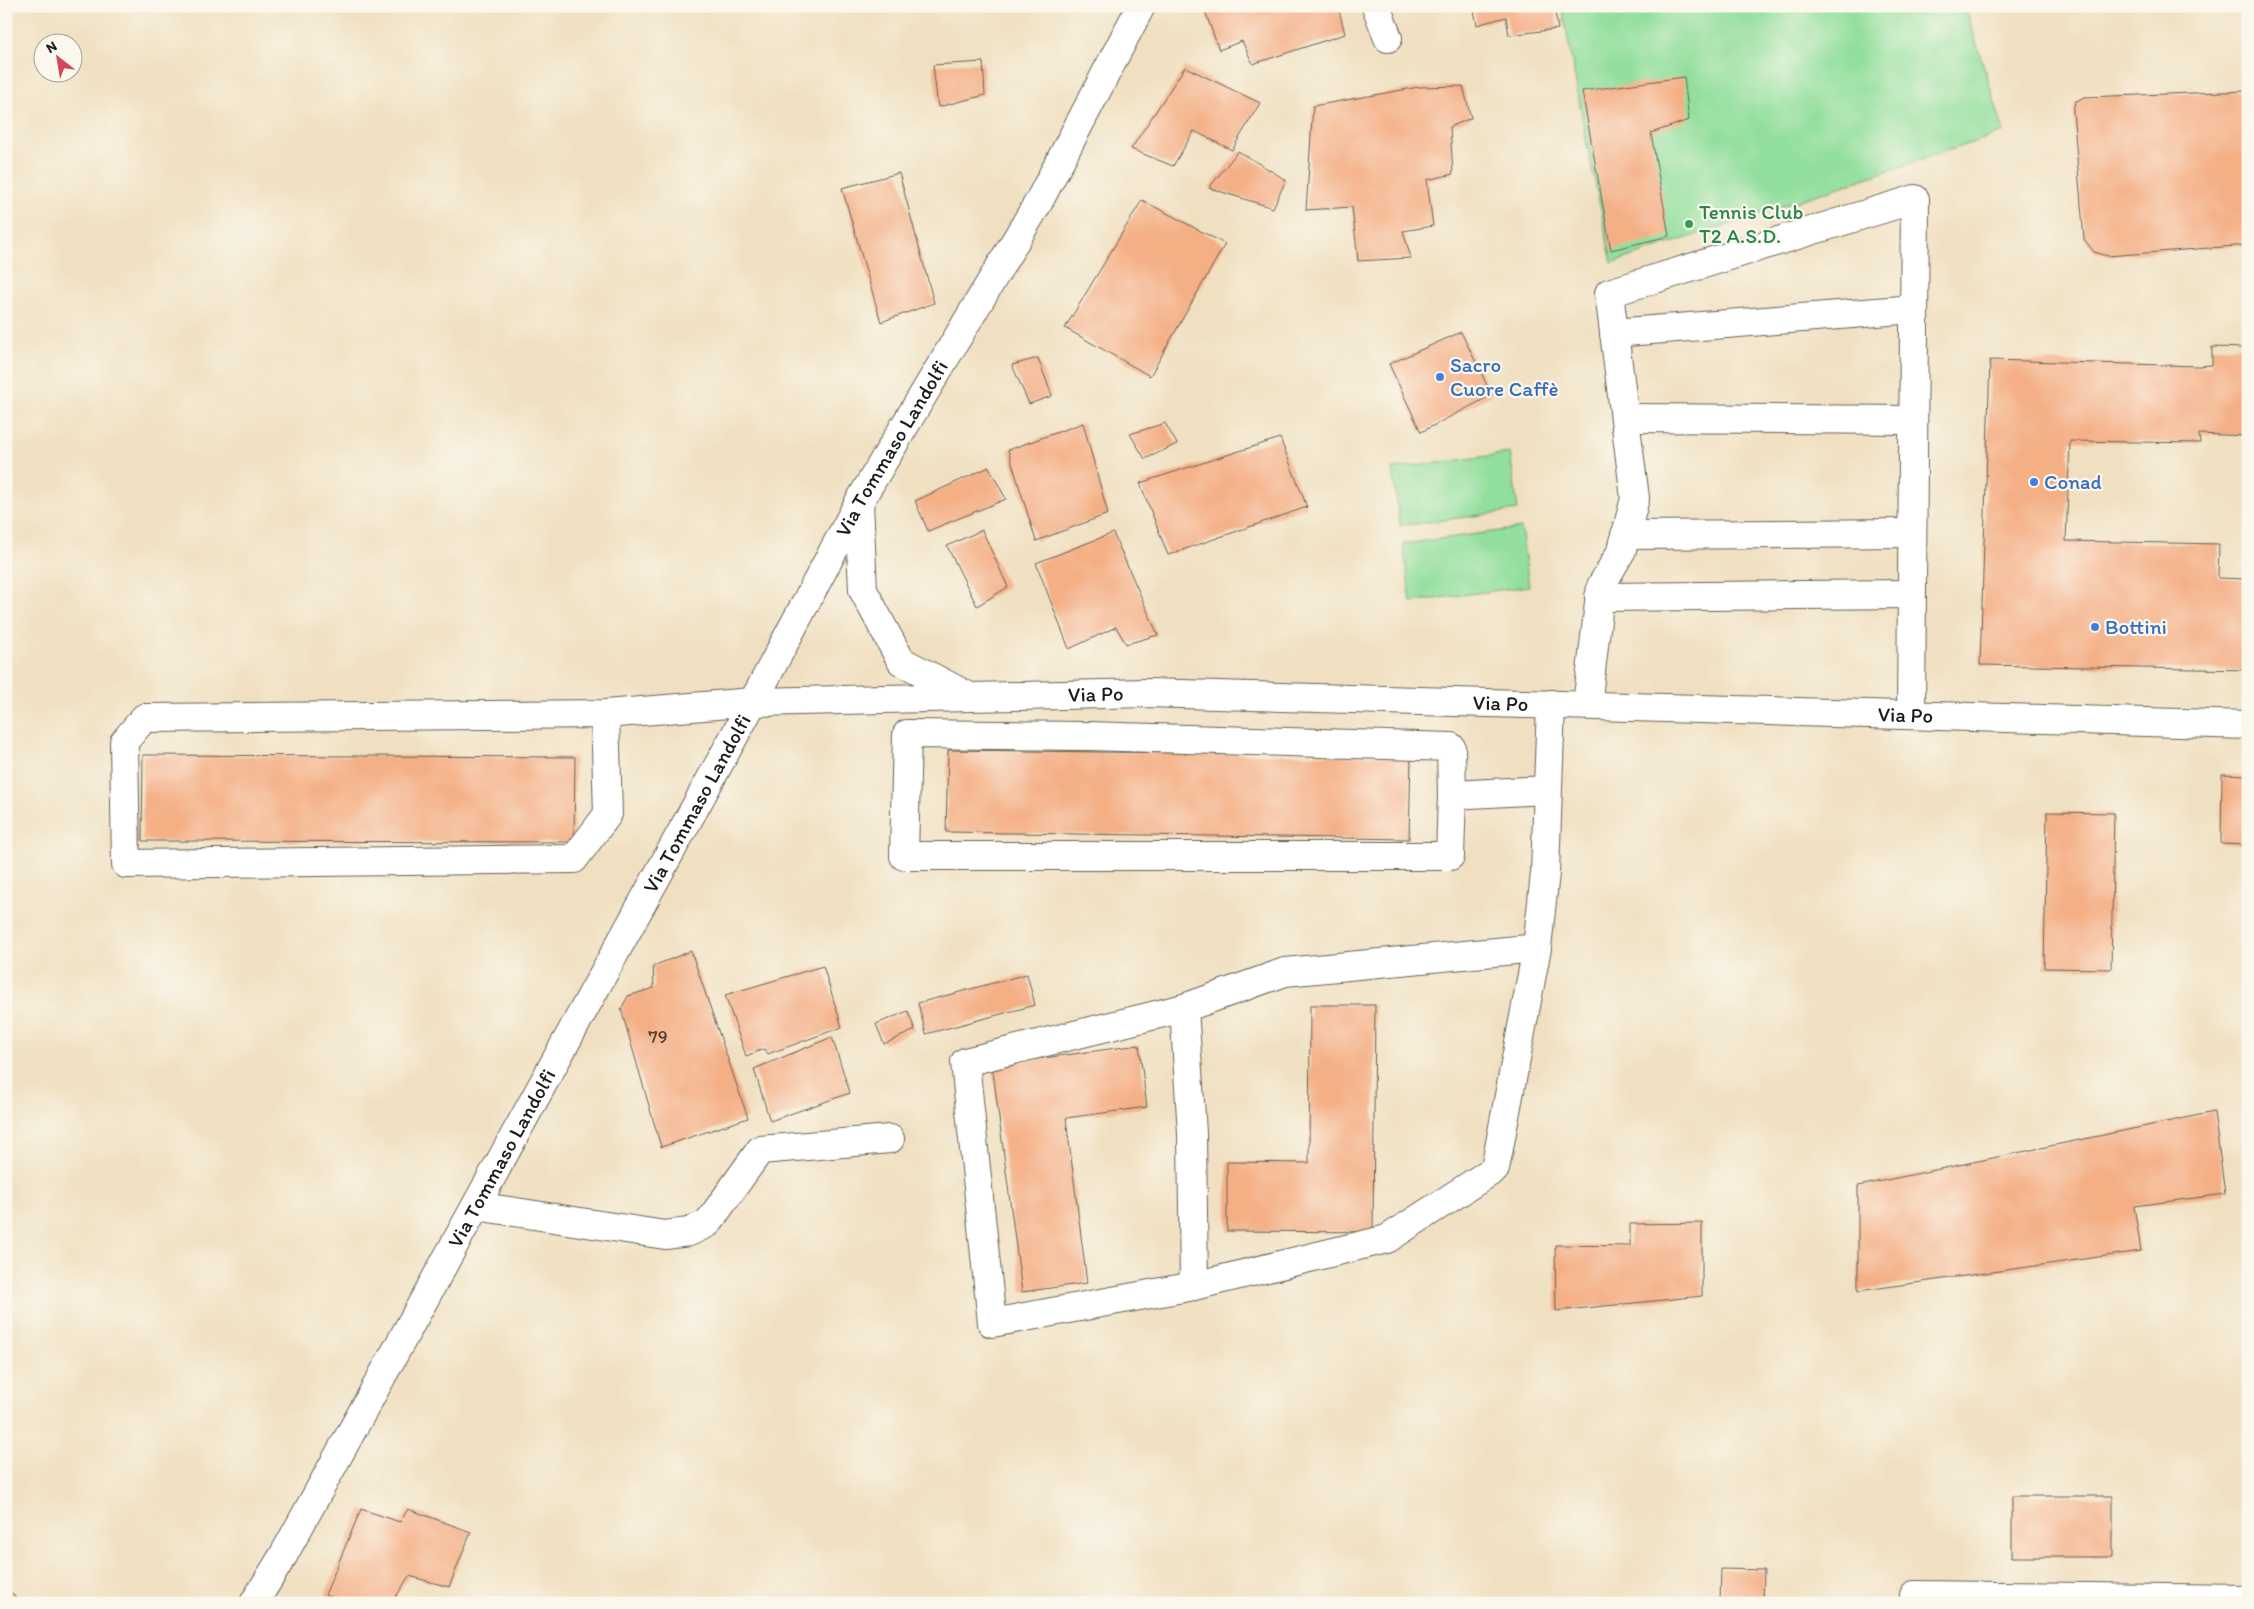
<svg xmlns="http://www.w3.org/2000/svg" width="2254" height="1609" font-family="Itim,sans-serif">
  <rect width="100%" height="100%" fill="#fbf7ec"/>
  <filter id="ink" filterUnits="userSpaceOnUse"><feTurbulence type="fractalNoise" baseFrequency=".02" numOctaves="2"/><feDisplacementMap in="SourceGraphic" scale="10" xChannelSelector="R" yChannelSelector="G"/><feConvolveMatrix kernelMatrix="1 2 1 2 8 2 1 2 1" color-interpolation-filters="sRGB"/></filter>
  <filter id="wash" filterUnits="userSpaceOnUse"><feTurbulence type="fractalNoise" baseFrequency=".0096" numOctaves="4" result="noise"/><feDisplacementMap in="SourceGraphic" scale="20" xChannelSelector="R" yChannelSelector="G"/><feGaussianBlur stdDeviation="1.12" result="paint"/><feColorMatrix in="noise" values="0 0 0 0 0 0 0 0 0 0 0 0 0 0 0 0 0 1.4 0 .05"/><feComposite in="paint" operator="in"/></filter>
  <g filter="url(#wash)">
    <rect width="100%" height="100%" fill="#f0e0c1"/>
    <path fill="#92df9d" stroke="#577e5c" d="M1562,6h403l39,126 -392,131 -26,-124z
      M1510,453l8,57 -118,16 -8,-57z
      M1521,528l8,58 -118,16 -8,-58z"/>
    <g id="blocks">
      <path fill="#f4af85" d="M1220,6h118l7,28 -92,30 -11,-23 -23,9 -14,-39z
        M1473,6h81l4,23 -49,6 -3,-18 -29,8z
        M983,62l2,33 -47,12 -5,-42z
        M1185,67l75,36 -28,47 -38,-19 -21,35 -42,-17z
        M1684,77l5,43 -38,13 18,103 -58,14 -29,-159z
        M1463,86l8,32 -21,9 3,47 -26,6 6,46 -30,5 8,27 -53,3 -6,-54 -46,3 7,-104 106,-19z
        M2248,91v154l-140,11 -14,-4 -10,-13 -11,-128 2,-9 9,-5z
        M1238,151l48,29 -13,28 -64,-20z
        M899,173l35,130 -53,19 -39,-134z
        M1142,200l83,44 -75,132 -85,-48z
        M1461,332l31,63 -71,37 -32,-68z
        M2212,347l34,1 2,11v77l-49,-2 1,9 -130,-2 -4,100 153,3 -1,34 30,1v91l-268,-5 10,-305 209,6 13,-1z
        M1038,358l14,38 -23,8 -17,-39z
        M1083,423l25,91 -72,27 -28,-91z
        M1165,423l12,21 -32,15 -15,-25z
        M1280,438l27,69 -139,48 -28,-72z
        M989,467l17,32 -78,32 -13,-30z
        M982,530l26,57 -31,19 -30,-60z
        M1113,533l45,102 -32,9 -10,-17 -47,22 -33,-86z
        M948,750l463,6 -2,83 -463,-7z
        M143,755l432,2 -1,85 -432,-1z
        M2222,774l26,1v70l-27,-1z
        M2047,812l67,1 -3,156 -67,-1z
        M691,951l57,167 -87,29 -40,-138 7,-13 26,-8 -1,-22z
        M823,966l19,61 -74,27 -4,-5 -18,7 -21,-61z
        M1027,974l8,31 -109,29 -8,-31z
        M1310,1005h65l-2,227 -146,-1v-69l82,1z
        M908,1011l7,19 -31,14 -8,-20z
        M832,1037l18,56 -80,28 -16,-52z
        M1139,1045l8,62 -81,11 21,165 -65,9 -30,-227z
        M2214,1112l11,82 -91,12 7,45 -283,40v-105z
        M1702,1223v73l-146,15 -1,-66 75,1v-22z
        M2012,1496h101v61h-101z
        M361,1509l39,13 8,-13 63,23 -22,55 -40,-11 -17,27h-49l-18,-8z
        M1721,1569l43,1 -1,33h-43z
        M12,1593l8,10h-14v-5z"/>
    </g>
  </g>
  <g filter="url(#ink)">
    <use href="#blocks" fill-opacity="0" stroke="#666156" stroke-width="1"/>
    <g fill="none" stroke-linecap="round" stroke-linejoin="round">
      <defs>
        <g id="minor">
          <path d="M1376,6l12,32"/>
          <path d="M1614,333l300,-24"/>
          <path d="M1625,418l288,2"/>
          <path d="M859,503l4,87 38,71 69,36"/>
          <path d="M1625,535l287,-2"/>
          <path d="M1599,597l313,-3"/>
          <path d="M1587,705l14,-119 21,-36 13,-52 -26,-205 306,-94 -4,516"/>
          <path id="s1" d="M605,714l-461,4 -20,24 2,122 448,-5 34,-45 -3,-100 148,-12 394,-9 1101,32"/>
          <path d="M1452,795l-2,61h-546l3,-122 181,2 363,11 1,48 95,-5"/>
          <path d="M1537,948l-42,221 -108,70 -193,47 -2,-153 -8,-125 101,-36z"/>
          <path d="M1537,948l8,-75 6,-169"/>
          <path d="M1184,1008l-219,54 27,261 202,-37"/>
          <path d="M476,1206l189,29 24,-3 19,-9 52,-73 130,-11"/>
          <path d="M1914,1595l334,4"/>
          <path id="s2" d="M254,1603l29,-47 470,-854 106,-200 179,-299 103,-197"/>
        </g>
      </defs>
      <use href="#minor" stroke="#666156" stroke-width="30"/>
      <use href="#minor" stroke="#fff" stroke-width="28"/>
    </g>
  </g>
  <circle fill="#2e9e5b" stroke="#fbf7ec" stroke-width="2" cx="1689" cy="224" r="5"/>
  <g fill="#3f7fe0" stroke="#fbf7ec" stroke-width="2">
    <circle cx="1440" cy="377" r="5"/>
    <circle cx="2034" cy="482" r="5"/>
    <circle cx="2095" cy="627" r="5"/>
  </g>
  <g text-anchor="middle" stroke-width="4.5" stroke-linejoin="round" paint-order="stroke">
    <g font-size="19" fill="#524136">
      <text x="658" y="1043">79</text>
    </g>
    <g font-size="21" fill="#27864d" stroke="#fbf7ec" text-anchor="start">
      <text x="1699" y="219">Tennis Club<tspan x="1699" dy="24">T2 A.S.D.</tspan></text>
    </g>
    <g font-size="21" fill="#366cbe" stroke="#fbf7ec" text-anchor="start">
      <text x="1450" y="372">Sacro<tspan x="1450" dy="24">Cuore Caffè</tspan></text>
      <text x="2044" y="489">Conad</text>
      <text x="2105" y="634">Bottini</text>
    </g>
    <g font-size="21" fill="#1c1c1c" stroke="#fbf7ec">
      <text dy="7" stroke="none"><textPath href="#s2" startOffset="1319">Via Tommaso Landolfi</textPath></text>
      <text dy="7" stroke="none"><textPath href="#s1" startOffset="1710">Via Po</textPath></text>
      <text dy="7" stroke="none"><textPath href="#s1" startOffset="2115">Via Po</textPath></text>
      <text dy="7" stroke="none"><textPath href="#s1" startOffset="2520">Via Po</textPath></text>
      <text dy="7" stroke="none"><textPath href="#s2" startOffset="914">Via Tommaso Landolfi</textPath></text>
      <text dy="7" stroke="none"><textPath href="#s2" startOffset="509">Via Tommaso Landolfi</textPath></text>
    </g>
  </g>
  <rect width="2254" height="1609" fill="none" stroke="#fbf7ec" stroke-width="25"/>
  <g transform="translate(58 58) rotate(329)"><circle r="24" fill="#fbf7ec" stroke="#a29f99"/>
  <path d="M0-4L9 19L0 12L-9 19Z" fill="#d1495b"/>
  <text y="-8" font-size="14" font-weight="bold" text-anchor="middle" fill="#1c1c1c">N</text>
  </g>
</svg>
